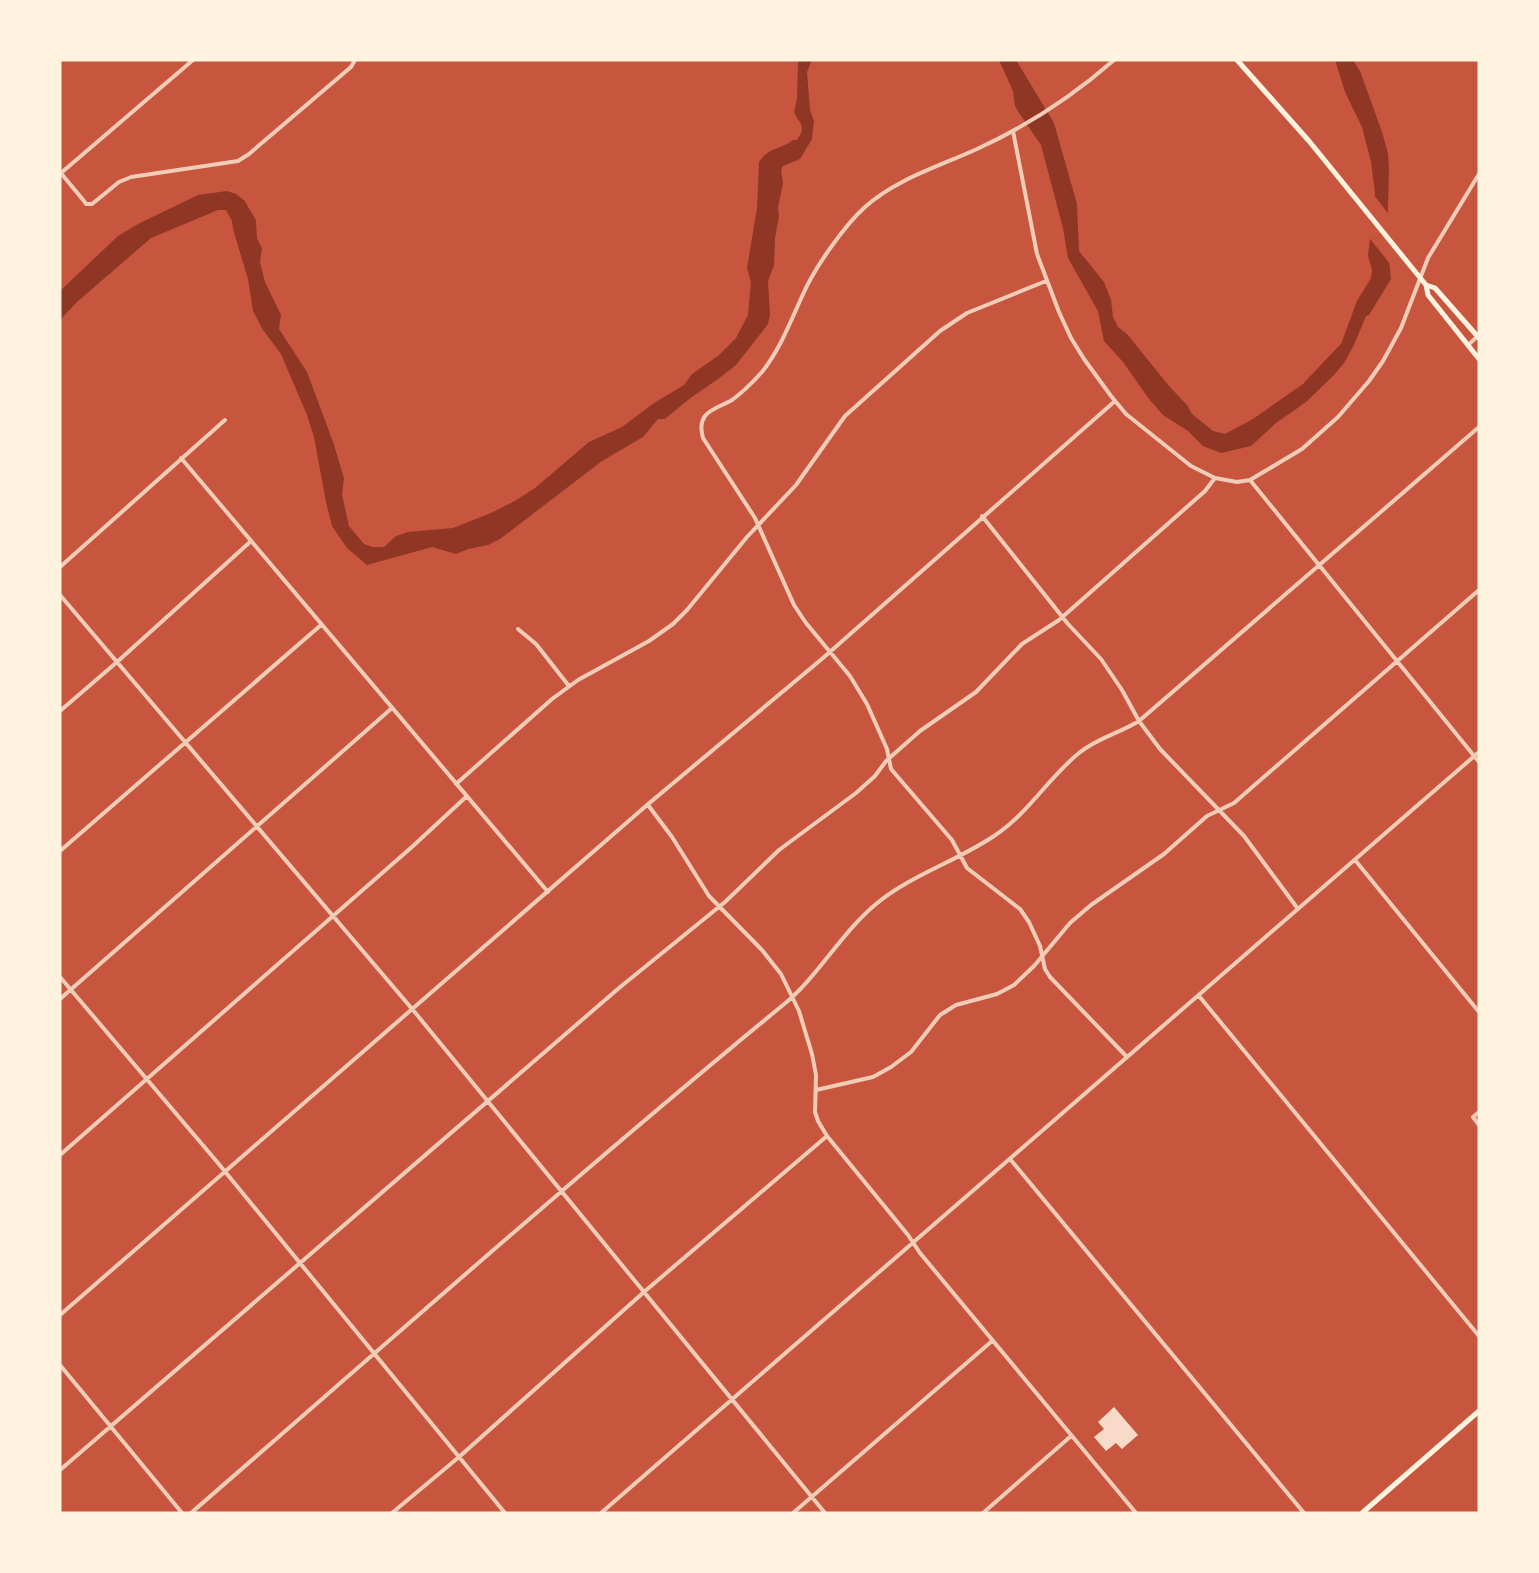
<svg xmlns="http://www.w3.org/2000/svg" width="1539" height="1573" font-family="'Fira Sans Condensed',sans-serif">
  <rect width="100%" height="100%" fill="#c8553d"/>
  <path fill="#8f3625" d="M798,60h14l-5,12 3,38 4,11 -2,18 -12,20 -17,7 -2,4 2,13 -5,25 1,8 -4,22 -1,27 -6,16 2,34 -2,9 -32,41 -18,14 -29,20 -24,20h-7l-15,18 -41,24 -102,78 -12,6 -20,4 -12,5 -24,-7 -65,18 -20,-17 -15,-22 -6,-24 -12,-65 -7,-22 -26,-61 -18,-24 -10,-19 -5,-32 -15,-50 -1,-8 -6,-11h-8l-67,28 -74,64 -17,18v-29l58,-55 20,-12 60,-29 29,-4 9,3 8,6 12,20 1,19 5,9 -2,14 5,20 16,33 -2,14 28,43 26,70 11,36 -2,17 7,31 15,18 9,3h11l12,-11 12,-4 45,-4 38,-15 24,-12 20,-13 54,-46 33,-15 32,-24 30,-18 8,-11 26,-18 18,-18 12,-23 3,-33 -4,-14 10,-60 2,-46c10,-15 21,-12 34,-22h4c10,-15 3,-15 -3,-28l3,-13z
    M999,60h17l38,63 23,81 2,47 25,31 7,18 2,17 5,10 9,7 42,52 18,19 5,9 21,17 12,3 28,-15 50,-35 30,-32 8,-8 16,-43 14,-23 1,-8 -4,-14 7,-63 -4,-31 -9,-35 -17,-35 -10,-32h18l7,11 22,61 6,21 1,17 -2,72 4,37 -22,36 -3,1 -13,31 -9,16 -10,12 -28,27 -30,21 -25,23 -30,7 -18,-7 -15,-15 -25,-16 -14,-16 -26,-37 -19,-21 -6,-30 -30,-53 -5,-30 -22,-83 -22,-32 -4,-7 -2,-15z"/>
  <path fill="#c8553d" d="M1374,195l16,21v26l4,27 -27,-34z"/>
  <path fill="#f7dbc8" d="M1114,1407l24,28 -16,14 -6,-6 -10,8 -12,-14 10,-8 -6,-7z"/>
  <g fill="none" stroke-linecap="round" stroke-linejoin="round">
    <path stroke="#f1ccb7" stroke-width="4" d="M1114,60c-41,36 -87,66 -137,89 -37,17 -81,30 -112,58 -21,19 -49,59 -61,85 -13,28 -23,56 -42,80 -9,10 -19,20 -30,28 -8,5 -21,8 -27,16 -5,7 -4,14 -2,22l52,80 39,87 12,18 44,53 17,28 20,45 4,20 61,71 15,28 53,41 9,13 11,24 5,23 5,8 77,80
      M1013,131l24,123 22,58 12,26 13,21 27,37 15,18 65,52 24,12 22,4 13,-2 52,-31 36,-32 31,-36 14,-20 18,-33 27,-70 51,-84
      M60,172l24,29 2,3h6l27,-22 12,-5 107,-16 11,-7 102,-87 4,-7
      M61,173l132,-113
      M1468,345l11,-10
      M181,458l367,434
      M1250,480l229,282
      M982,516l86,108 33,35 21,31 17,31 21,28 84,87 54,73
      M60,567l165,-147
      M60,595l353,415 412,503
      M518,629l18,15 33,42
      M60,711l57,-49 133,-120
      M456,784l96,-85 26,-19 71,-39 24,-17 14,-14 60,-73 49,-52 49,-69 95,-85 27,-18 79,-32
      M648,805l24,32 37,59 53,54 19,24 18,37 13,43 4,21 -1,37 3,9 9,15 81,99 12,18 216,260
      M60,851l261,-226
      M1355,860l124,152
      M60,977l158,186 287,350
      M1199,996l280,340
      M60,999l332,-291
      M816,1090l57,-13 18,-10 20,-15 29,-37 16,-10 41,-11 17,-9 20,-19 36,-43 21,-18 73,-51 43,-38 27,-13 245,-213
      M1479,1112l-6,5 6,8
      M60,1155l353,-309 54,-50
      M1010,1159l294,354
      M60,1315l587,-510 176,-147 292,-257
      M60,1365l122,148
      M60,1470l559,-482 106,-86 54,-52 77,-57 19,-17 11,-15 34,-30 56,-39 46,-48 37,-24 146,-129 10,-13
      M191,1513c196,-170 391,-343 592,-508 34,-27 58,-72 93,-101 35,-29 81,-43 118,-68 34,-22 54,-58 85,-83 18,-15 41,-20 60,-32l340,-294
      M392,1513l67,-56 185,-165 183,-156
      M601,1513l878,-761
      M793,1513l199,-172
      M983,1513l88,-77"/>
    <path stroke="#fff3e0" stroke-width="5" d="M1237,60l72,81 117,144 2,10 51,64
      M1426,285l9,3 44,50
      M1362,1513l117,-102"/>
  </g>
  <rect width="1539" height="1573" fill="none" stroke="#fff3e0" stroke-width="123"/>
</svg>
